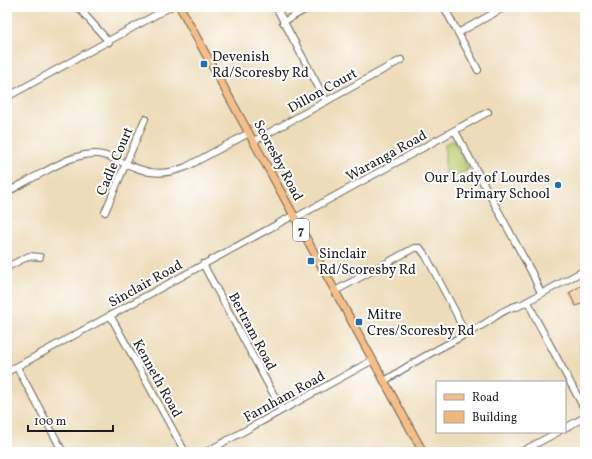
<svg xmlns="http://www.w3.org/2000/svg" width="592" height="459" font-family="Vollkorn,serif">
  <rect width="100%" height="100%" fill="#fff"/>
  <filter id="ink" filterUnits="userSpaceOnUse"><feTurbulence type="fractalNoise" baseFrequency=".025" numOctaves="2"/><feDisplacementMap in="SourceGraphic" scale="8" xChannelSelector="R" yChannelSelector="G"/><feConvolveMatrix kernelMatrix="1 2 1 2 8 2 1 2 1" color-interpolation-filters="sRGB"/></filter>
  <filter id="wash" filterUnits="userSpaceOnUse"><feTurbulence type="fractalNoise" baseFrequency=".012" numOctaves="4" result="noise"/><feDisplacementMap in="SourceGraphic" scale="16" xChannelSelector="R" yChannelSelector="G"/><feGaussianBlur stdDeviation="0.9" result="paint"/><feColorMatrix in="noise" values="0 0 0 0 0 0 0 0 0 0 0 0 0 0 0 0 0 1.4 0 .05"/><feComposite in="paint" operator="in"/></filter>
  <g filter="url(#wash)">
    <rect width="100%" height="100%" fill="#eddcb9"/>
    <path fill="#bbcd71" stroke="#6c7446" d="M451,141l3,1 15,27 -24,13v-38z"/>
    <g id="blocks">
      <path fill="#f1b77a" d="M582,285l3,4v11l-2,1v2l-7,3 -7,-13z"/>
    </g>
  </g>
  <g filter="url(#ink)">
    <use href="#blocks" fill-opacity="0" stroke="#655f53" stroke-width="1"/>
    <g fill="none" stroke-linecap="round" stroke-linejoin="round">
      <defs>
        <path id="minor" d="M78,7l31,35
          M276,7l50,94
          M444,7l34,63
          M283,22l27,-15
          M458,33l47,-26
          M7,97l163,-90
          M455,131l77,142 9,20
          M254,141l147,-81
          M7,192c12,-6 23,-13 35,-19 17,-9 33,-19 54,-19 8,0 16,4 23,7 26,11 39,17 67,6l63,-34
          M105,212l40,-93
          M295,218l193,-106
          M203,264l79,146
          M7,267l22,-11 11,1
          M335,291l79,-43h6l6,8 30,57 9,22
          M528,301l8,18 49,91
          M517,307l68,-37
          M110,315l75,137
          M17,367l46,85
          M7,372l287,-157
          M384,381c8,-4 14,-9 21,-13 24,-15 49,-27 74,-41 15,-8 23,-18 40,-22
          M565,428l20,-11
          M206,452l167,-92
          M521,452l37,-20"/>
        <path id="major" d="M180,7l243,445"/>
      </defs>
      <use href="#minor" stroke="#655f53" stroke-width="8"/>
      <use href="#major" stroke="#655f53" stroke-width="9"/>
      <use href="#minor" stroke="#fff" stroke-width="6"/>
      <use href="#major" stroke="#f6be87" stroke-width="7"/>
    </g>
  </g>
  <g fill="#1f6fb2" stroke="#fff" stroke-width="1.5">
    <rect x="200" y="60" width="8" height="8" rx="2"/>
    <circle cx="558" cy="185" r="4"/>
    <rect x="307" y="257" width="8" height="8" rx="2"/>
    <rect x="355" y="318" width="8" height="8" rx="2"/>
  </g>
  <g text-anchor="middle" stroke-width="4" stroke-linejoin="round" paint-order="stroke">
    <rect fill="#fff" stroke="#606060" stroke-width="1" x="293" y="219" width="16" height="22" rx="3"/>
    <g font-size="13" font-weight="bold" fill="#1c1c1c">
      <text x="301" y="235">7</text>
    </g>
    <g font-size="14" fill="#1c1c1c" stroke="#fff" text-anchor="start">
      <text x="212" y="61">Devenish<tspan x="212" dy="16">Rd/Scoresby Rd</tspan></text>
      <text x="550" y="182" text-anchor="end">Our Lady of Lourdes<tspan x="550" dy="16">Primary School</tspan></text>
      <text x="319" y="258">Sinclair<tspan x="319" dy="16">Rd/Scoresby Rd</tspan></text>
      <text x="367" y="319">Mitre<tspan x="367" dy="16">Cres/Scoresby Rd</tspan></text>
    </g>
    <g font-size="14" fill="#1c1c1c" stroke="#fff">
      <text transform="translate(322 90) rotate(-29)" y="5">Dillon Court</text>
      <text transform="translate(386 155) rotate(-29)" y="5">Waranga Road</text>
      <text transform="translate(279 160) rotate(62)" y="5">Scoresby Road</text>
      <text transform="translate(114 161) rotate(-67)" y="5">Cadle Court</text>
      <text transform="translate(145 283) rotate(-29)" y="5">Sinclair Road</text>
      <text transform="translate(253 331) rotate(62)" y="5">Bertram Road</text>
      <text transform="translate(158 378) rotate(61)" y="5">Kenneth Road</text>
      <text transform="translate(284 396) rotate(-29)" y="5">Farnham Road</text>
    </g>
  </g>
  <rect width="592" height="459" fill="none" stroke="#fff" stroke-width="24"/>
  <rect x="436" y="381" width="130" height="52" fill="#ffffff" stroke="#a4a4a4"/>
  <rect x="444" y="394" width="20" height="6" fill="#f6be87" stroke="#a4a4a4"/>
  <text x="472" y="401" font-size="12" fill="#1c1c1c">Road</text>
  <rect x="444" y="411" width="20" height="12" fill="#f1b77a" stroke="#a4a4a4"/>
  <text x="472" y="421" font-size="12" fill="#1c1c1c">Building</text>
  <path d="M28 425v6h85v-6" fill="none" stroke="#1c1c1c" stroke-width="2"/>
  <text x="34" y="425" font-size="12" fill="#1c1c1c" stroke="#ffffff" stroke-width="3" paint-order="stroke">100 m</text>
</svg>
